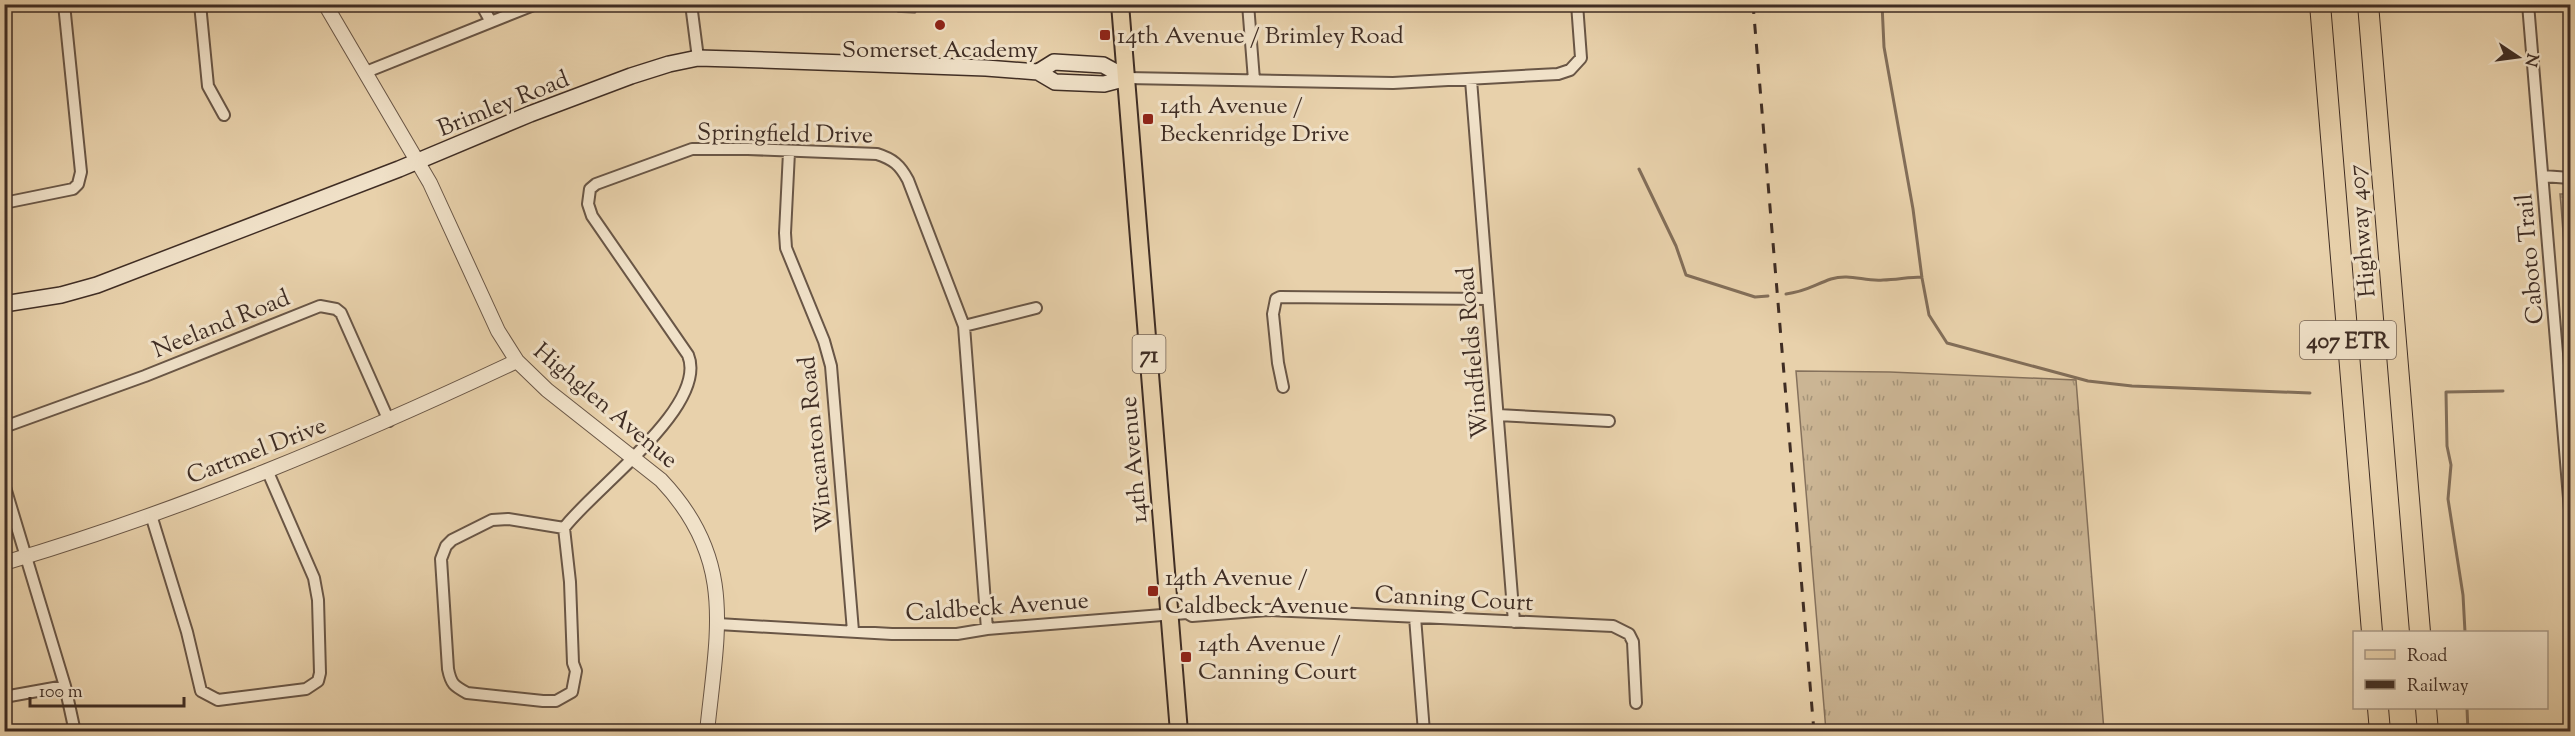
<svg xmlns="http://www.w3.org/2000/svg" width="2575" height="736" font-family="'Sorts Mill Goudy',serif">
  <defs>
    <pattern id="grass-tufts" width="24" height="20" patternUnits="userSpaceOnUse" patternTransform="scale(1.5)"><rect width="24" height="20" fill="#cbb594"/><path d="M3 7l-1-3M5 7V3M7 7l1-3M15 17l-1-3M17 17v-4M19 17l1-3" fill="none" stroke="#a69479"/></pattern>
    <pattern id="park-crowns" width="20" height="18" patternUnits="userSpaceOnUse" patternTransform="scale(1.5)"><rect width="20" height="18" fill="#cbb594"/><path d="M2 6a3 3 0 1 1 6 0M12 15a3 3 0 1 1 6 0" fill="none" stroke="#a69479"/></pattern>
  </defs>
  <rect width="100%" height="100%" fill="#e8d1ab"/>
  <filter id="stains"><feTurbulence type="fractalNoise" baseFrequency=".00333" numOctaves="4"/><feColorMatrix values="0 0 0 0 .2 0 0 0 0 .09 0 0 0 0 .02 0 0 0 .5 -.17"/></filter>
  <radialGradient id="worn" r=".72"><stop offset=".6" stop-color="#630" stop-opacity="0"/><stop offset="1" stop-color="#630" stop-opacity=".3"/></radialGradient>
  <path fill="url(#grass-tufts)" stroke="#85715c" stroke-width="1.5" d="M1796,371l94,1 186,8 28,351h-278z"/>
  <path fill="url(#park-crowns)" stroke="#85715c" stroke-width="1.5" d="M897,5h19l2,4 -3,4 -17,-1z
    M2560,194h10v133l-9,-122z"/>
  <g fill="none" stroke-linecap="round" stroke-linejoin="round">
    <path stroke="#826e59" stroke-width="3" d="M1882,4l2,43 29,162 9,69 7,37 18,28 141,38 44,5 178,7
      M1639,169l37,77 10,29 69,22 13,-1
      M1786,294c19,-2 28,-9 45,-15 19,-6 34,3 52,1 13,0 25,-3 39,-3
      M2465,632l-2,-37 -15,-96 3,-34 -4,-19 -1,-54 57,-1
      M2467,708l1,24"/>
    <defs>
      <path id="minor" d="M200,4l8,82 16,29
        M481,4l10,18
        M691,4l7,54
        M1248,4l6,76
        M2528,4l42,506
        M366,72l170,-68
        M1127,78l266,5 165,-9 12,-4 11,-12 -4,-54
        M1471,80l43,542
        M789,152l-4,81 1,15 38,93 7,25 22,265
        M2543,176l27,2
        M4,203l69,-14 5,-5 3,-12 -17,-168
        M964,326l72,-18
        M1283,387l-5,-24 -5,-49 3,-15 4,-2 208,2
        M1498,415l111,6
        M4,427l141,-51 175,-70 16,3 5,4 48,108
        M4,484l61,202 10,46
        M151,515l36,117 14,59 17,9 88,-11 12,-8 2,-8 -2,-73 -4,-22 -47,-108
        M564,528l-56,-9 -16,1 -40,20 -6,6 -5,13 7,110c3,15 6,17 19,24l76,8h13l16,-9 4,-21 -3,-8 -3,-81 -6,-54c29,-39 145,-122 124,-173l-96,-139 -4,-12 2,-15 6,-5 96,-35h56l129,5c16,5 23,11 31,26l56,146 23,303
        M1415,617l9,115
        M718,624l174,10h65l30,-5 200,-16 5,3 76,-6 345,16 16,8 4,8 3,61
        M4,697l61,-11"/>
      <path id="tertiary" d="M325,4l105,179 68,148 19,30 30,29 114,90c76,80 56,152 46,252
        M4,563c177,-52 347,-124 513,-202"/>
      <path id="secondary" d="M1038,72l16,-10 49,3 24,13
        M4,304l57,-9 36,-10 302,-116 131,-55 101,-38 38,-12 29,-6 35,1 253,9 52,4 17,10 49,2 23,-6"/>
      <path id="primary" d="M1120,4l59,728"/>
      <path id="motorway" d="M2320,4l52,628
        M2368,4l52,628
        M2378,708l2,24
        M2426,708l2,24"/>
    </defs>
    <use href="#minor" stroke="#695646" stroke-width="14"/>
    <use href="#tertiary" stroke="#695646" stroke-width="16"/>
    <use href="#secondary" stroke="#3f2d24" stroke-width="18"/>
    <use href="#primary" stroke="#3f2d24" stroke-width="20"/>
    <use href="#motorway" stroke="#3f2d24" stroke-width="22"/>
    <use href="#minor" stroke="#f0e1c8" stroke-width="10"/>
    <use href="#tertiary" stroke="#f0e1c8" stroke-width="14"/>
    <use href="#secondary" stroke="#f0e1c8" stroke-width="15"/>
    <use href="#primary" stroke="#e8d1ab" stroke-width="16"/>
    <use href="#motorway" stroke="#e8d1ab" stroke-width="20"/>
    <path stroke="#3f2d24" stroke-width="3" stroke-dasharray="10 10" stroke-linecap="butt" d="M1753,4l61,728"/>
  </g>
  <g fill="#8f2418" stroke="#f0e1c8" stroke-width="2">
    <circle cx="940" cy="25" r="6"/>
    <rect x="1099" y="29" width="12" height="12" rx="3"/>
    <rect x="1142" y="113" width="12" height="12" rx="3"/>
    <rect x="1147" y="585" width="12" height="12" rx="3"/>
    <rect x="1180" y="651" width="12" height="12" rx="3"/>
  </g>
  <g text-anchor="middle" stroke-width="6" stroke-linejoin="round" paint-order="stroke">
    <g fill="#f0e1c8" stroke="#746355" stroke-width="1.5">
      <rect x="2300" y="321" width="96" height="38" rx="4.5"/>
      <rect x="1132.5" y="335" width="33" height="38" rx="4.5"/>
    </g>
    <g font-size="22" font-weight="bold" fill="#3f2d24">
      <text x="2348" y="348">407 ETR</text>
      <text x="1149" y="362">71</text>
    </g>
    <g font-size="24" fill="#3f2d24" stroke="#f0e1c8" text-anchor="start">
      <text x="1117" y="43">14th Avenue / Brimley Road</text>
      <text x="940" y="57" text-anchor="middle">Somerset Academy</text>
      <text x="1160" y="113">14th Avenue /<tspan x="1160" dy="28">Beckenridge Drive</tspan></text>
      <text x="1165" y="585">14th Avenue /<tspan x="1165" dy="28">Caldbeck Avenue</tspan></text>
      <text x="1198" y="651">14th Avenue /<tspan x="1198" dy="28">Canning Court</tspan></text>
    </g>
    <g font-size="24" fill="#3f2d24" stroke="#f0e1c8">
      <text transform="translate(503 103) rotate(-22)" y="8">Brimley Road</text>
      <text transform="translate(785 133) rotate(1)" y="8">Springfield Drive</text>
      <text transform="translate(2361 231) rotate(-95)" y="8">Highway 407</text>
      <text transform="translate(2529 259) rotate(-95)" y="8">Caboto Trail</text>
      <text transform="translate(221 323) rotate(-22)" y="8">Neeland Road</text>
      <text transform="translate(1472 353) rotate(-95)" y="8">Windfields Road</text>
      <text transform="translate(606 405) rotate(40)" y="8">Highglen Avenue</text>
      <text transform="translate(815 444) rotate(-96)" y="8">Wincanton Road</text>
      <text transform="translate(256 450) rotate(-21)" y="8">Cartmel Drive</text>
      <text transform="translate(1133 460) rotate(-95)" y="8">14th Avenue</text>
      <text transform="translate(1454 598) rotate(3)" y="8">Canning Court</text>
      <text transform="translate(997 606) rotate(-4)" y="8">Caldbeck Avenue</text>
    </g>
  </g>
  <rect width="2575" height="736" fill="none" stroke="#e8d1ab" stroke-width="24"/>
  <rect x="6" y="6" width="2563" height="724" fill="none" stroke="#3f2d24" stroke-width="3"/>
  <rect x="12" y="12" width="2551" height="712" fill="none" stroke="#3f2d24" stroke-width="1.5"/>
  <rect x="2353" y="631" width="195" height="78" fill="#f0e1c8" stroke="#a99986" stroke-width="1.5"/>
  <rect x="2365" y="650" width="30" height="9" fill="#e8d1ab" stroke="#a99986" stroke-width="1.5"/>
  <text x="2407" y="661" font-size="18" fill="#3f2d24">Road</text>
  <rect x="2365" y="680" width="30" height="9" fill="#3f2d24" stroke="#a99986" stroke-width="1.5"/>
  <text x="2407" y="691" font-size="18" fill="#3f2d24">Railway</text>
  <g transform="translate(2518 57) rotate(103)" stroke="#f0e1c8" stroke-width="4.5" paint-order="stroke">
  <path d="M0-4.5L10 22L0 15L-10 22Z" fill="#3f2d24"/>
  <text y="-9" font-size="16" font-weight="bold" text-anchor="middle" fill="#3f2d24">N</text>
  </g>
  <path d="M30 697v9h154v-9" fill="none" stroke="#3f2d24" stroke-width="3"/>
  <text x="39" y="697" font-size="18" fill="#3f2d24" stroke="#f0e1c8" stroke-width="4.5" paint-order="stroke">100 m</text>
  <rect width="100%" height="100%" filter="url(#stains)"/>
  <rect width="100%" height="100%" fill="url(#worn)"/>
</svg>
